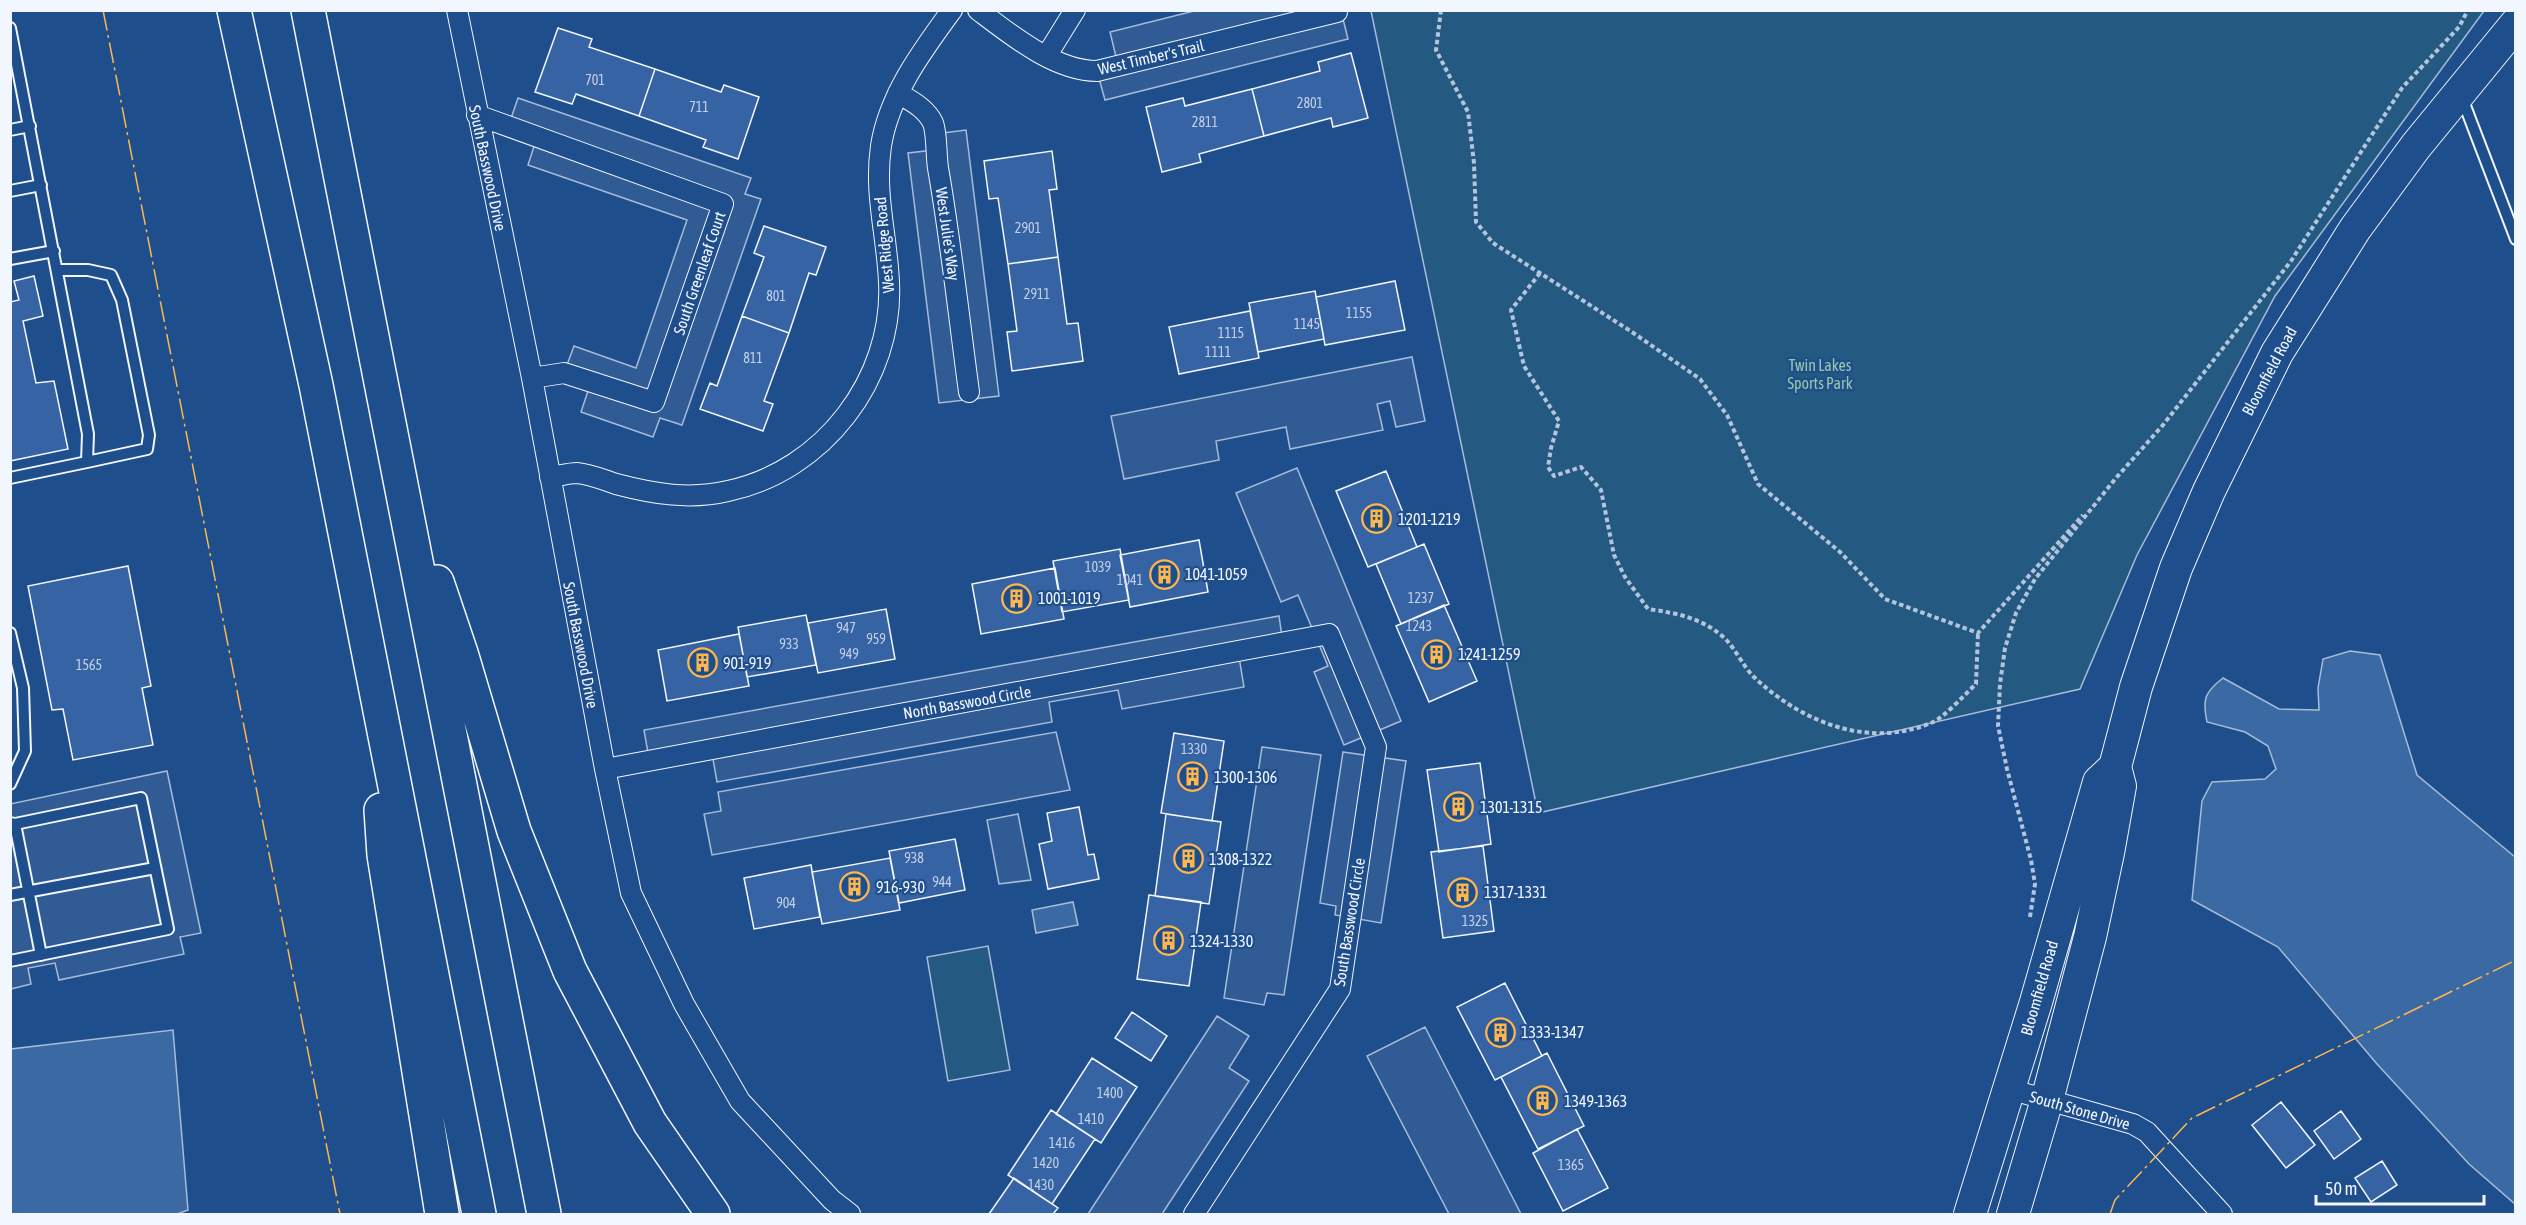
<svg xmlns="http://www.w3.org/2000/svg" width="2526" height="1225" font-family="'Asap Condensed',sans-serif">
  <rect width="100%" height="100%" fill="#1f4e8c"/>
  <path fill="#245a82" stroke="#a8bbd7" stroke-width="1.5" d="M1371,11v-1l1113,1 -209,285 -138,259 -57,134 -542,124z
    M988,946l22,124 -62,11 -21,-124z"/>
  <path fill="#305b95" stroke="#a8bbd7" stroke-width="1.5" d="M1194,11h147l7,28 -243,61 -8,-29 21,-6 -8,-33z
    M518,98l233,80 -6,16 16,5 -79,226 -22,-7 -7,19 -72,-25 10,-30 -27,-9 10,-27 62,22 51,-148 -159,-55 9,-28 -29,-10z
    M966,130l33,266 -60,7 -31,-250 26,-3 1,-16z
    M1412,357l13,64 -29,6 -6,-26 -13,3 6,26 -93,19 -4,-22 -70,14 3,19 -95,19 -13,-63z
    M1297,468l104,253 -57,24 -30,-73 14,-6 -30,-71 -17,7 -45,-109z
    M1279,616l3,21 -45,8 7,42 -122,22 -4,-19 -69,12 3,20 -335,60 -4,-23 -62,11 -7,-40z
    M1056,732l14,58 -358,65 -8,-41 17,-3 -3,-19z
    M1262,747l59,8 -37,240 -17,-2 -3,12 -40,-7z
    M1343,752l63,9 -25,162 -46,-8 1,-9 -16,-3z
    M167,771l34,162 -21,4 4,17 -125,26 -4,-17 -27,5 3,16 -20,5 -1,-185z
    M1018,814l13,66 -32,4 -12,-64z
    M1217,1016l32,20 -20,32 20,13 -87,133h-74z
    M1425,1027l96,187h-72l-82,-158z"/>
  <path fill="#3b69a3" stroke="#a8bbd7" stroke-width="1.5" d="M2350,651l30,4 37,120 98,82v347l-46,-40 -92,-100 -99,-117 -86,-47 10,-99 10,-19 53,-3 11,-10 -8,-23 -23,-14 -38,-10c-5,-23 -2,-30 16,-44l56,31 40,1 -1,-22 5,-29z
    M1073,902l5,23 -42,8 -4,-23z
    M173,1030l15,180 -11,4h-166v-165z"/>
  <path fill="#3563a3" stroke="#f2f6ff" stroke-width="1.5" d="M558,28l34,11 -3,8 66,22 -16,47 -63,-22 -4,10 -37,-12z
    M1351,53l17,65 -35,9 -2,-9 -67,18 -12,-47 68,-18 -2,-9z
    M655,69l66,23 3,-7 35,12 -21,62 -35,-12 3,-7 -67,-24z
    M1252,89l12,47 -65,18 2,8 -39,10 -16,-65 37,-9 2,8z
    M1052,151l5,38 -8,1 9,67 -50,7 -10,-66 -9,1 -5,-38z
    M764,226l62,21 -10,28 -7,-2 -20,60 -47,-17 22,-59 -10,-4z
    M1058,257l9,67 11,-1 5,38 -71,10 -5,-39 10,-1 -9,-67z
    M34,276l9,40 -20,5 13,62 18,-2 14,68 -58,12v-159l9,-2 -5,-19z
    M1395,281l10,49 -80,15 -9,-48z
    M1315,291l9,48 -66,13 -9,-49z
    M1250,311l9,47 -80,16 -10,-47z
    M742,316l47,17 -25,68 9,3 -10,27 -63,-22 10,-26 7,3z
    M1386,471l31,76 -49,20 -32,-76z
    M1199,540l9,52 -78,15 -10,-52z
    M1424,544l25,60 -48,20 -25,-60z
    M1120,549l9,51 -67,12 -9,-51z
    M128,566l23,120 -9,2 11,57 -80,15 -10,-51 -11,1 -24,-124z
    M1055,568l9,51 -83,15 -9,-50z
    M1444,605l33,76 -48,21 -33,-76z
    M886,609l9,50 -77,14 -10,-50z
    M806,615l10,50 -69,12 -9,-50z
    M739,634l10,52 -82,15 -9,-51z
    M1174,733l50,8 -12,80 -51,-8z
    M1480,763l11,81 -52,8 -12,-82z
    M1079,807l9,48 6,-1 5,25 -51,10 -9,-45 13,-3 -5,-28z
    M1166,814l55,8 -12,82 -54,-8z
    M955,839l10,51 -66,13 -10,-52z
    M1483,846l11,85 -51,7 -12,-86z
    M890,858l10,52 -78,14 -10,-52z
    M811,865l9,52 -66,12 -10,-51z
    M1149,895l52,7 -12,84 -52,-7z
    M1505,983l37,73 -47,24 -38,-73z
    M1132,1012l35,24 -16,25 -36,-23z
    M1547,1053l37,73 -46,23 -37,-72z
    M1092,1058l45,29 -36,56 -45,-29z
    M2281,1102l34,43 -29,23 -34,-43z
    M1051,1110l44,29 -43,65 -44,-29z
    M2341,1111l20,28 -27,20 -20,-28z
    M1577,1129l31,59 -45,23 -30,-58z
    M2382,1161l15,24 -26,17 -16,-24z
    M1014,1178l44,30 -5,6h-64z"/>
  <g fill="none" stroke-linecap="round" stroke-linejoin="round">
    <defs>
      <path id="service" d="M10,28l78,406 -1,28 -77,16
        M2462,98l54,141
        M10,130l20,-4
        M10,191l31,-6
        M10,259l44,-8
        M58,270h30l23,5 11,25 27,135 -2,14 -60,13
        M10,633l13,55 2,63 -15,33
        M10,823l5,1 126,-26 27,131 -158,32
        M15,824l26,131
        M10,895l145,-27"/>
      <path id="minor" d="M457,10l75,368 73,391 26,124 53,111 56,97 92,99 18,14
        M978,10c33,25 77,61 119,61l240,-59
        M1047,55l28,-45
        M898,93c13,8 28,15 35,30 4,10 3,32 5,45 13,74 21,150 31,224
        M477,115l246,89 -69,198 -90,-29 -32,5
        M550,477c8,-1 19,-4 27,-4 13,1 27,7 39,11 38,10 74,16 112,7 95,-20 166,-112 161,-209 -2,-47 -15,-88 -8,-136 8,-51 41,-95 71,-136
        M605,769l724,-135 47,113 -36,242 -146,225
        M2009,1089l124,35 14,8 75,82"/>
      <path id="primary" d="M1970,1214l66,-212 63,-220 16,-15
        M2013,1214l34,-114 43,-163 18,-84 12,-67 -5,-19 21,-80 40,-119 33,-77 68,-138 78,-124 61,-83 100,-122"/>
      <path id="motorway" d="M234,10l82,375 163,829
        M308,10l236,1204
        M437,582l24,71 53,178 56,140 80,152 63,91
        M381,810l3,45 58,359"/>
    </defs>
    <use href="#service" stroke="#f2f6ff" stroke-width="14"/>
    <use href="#minor" stroke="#f2f6ff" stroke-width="22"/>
    <use href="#primary" stroke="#f2f6ff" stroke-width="34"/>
    <use href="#motorway" stroke="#f2f6ff" stroke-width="36"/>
    <path stroke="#b3c4dc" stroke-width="4" stroke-dasharray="4.5 3" stroke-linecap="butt" d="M1441,10l-5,40 32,62 6,51 2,59 17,21 139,89 68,47 27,36 31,69 82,68 45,47 93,34 105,-118
      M1540,273l-29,37 13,56 35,55 -8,27 -3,19 6,9 27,-9 20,23 13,65 11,22 23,32c27,4 51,8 73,26 14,11 21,31 34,43 47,44 113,71 176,45 13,-5 34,-29 45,-39l2,-51
      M2030,917l5,-33 -4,-24 -24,-91 -9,-43 2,-42 5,-36 11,-35 19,-34 81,-101 47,-53 128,-164 111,-173 57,-61 9,-17"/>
    <use href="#service" stroke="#1f4e8c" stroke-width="10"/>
    <use href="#minor" stroke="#1f4e8c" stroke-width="20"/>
    <use href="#primary" stroke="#1f4e8c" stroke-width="32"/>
    <use href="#motorway" stroke="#1f4e8c" stroke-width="33"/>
    <path stroke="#ffb74d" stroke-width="1.5" stroke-dasharray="21 4.5 3 4.5" stroke-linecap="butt" d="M103,10l237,1204
      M2110,1214l5,-14 77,-82 324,-158"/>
  </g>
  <defs>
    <symbol id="building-ring" viewBox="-11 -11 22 22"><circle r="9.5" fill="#1f4e8c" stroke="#ffb74d" stroke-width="1.5"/><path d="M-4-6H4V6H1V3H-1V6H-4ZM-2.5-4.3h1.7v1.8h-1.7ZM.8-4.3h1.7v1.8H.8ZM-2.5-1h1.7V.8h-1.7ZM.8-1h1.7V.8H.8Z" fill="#ffb74d"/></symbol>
  </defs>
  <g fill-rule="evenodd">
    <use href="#building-ring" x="1360" y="502" width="33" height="33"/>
    <use href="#building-ring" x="1148" y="558" width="33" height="33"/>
    <use href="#building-ring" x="1000" y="582" width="33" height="33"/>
    <use href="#building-ring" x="1420" y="638" width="33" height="33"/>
    <use href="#building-ring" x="686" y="646" width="33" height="33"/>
    <use href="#building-ring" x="1176" y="760" width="33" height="33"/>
    <use href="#building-ring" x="1442" y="790" width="33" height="33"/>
    <use href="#building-ring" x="1172" y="842" width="33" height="33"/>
    <use href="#building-ring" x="838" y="870" width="33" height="33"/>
    <use href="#building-ring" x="1446" y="876" width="33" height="33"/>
    <use href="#building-ring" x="1152" y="924" width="33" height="33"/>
    <use href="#building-ring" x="1484" y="1016" width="33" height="33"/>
    <use href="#building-ring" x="1526" y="1084" width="33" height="33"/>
  </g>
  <g text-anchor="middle" stroke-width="4.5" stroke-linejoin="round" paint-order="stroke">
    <g font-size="14" fill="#c3d1e8">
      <text x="595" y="85">701</text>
      <text x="1310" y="108">2801</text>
      <text x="699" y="112">711</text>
      <text x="1205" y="127">2811</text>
      <text x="1028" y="233">2901</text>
      <text x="1037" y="299">2911</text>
      <text x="776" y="301">801</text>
      <text x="1359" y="318">1155</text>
      <text x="1307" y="329">1145</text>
      <text x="1231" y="338">1115</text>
      <text x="1218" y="357">1111</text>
      <text x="753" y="363">811</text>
      <text x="1098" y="572">1039</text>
      <text x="1130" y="585">1041</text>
      <text x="1421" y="603">1237</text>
      <text x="1419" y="631">1243</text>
      <text x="846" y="633">947</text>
      <text x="876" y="644">959</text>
      <text x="789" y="649">933</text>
      <text x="849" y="659">949</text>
      <text x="89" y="670">1565</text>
      <text x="1194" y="754">1330</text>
      <text x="914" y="863">938</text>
      <text x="942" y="887">944</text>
      <text x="786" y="908">904</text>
      <text x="1475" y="926">1325</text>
      <text x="1110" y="1098">1400</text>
      <text x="1091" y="1124">1410</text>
      <text x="1062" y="1148">1416</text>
      <text x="1046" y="1168">1420</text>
      <text x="1571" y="1170">1365</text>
      <text x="1041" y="1190">1430</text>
    </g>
    <g font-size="16" fill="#f2f6ff" stroke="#1f4e8c">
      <text transform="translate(1151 57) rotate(-13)" y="6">West Timber's Trail</text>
      <text transform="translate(488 168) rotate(78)" y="6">South Basswood Drive</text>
      <text transform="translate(948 234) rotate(82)" y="6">West Julie's Way</text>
      <text transform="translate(884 245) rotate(-95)" y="6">West Ridge Road</text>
      <text transform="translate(699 273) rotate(-71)" y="6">South Greenleaf Court</text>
      <text transform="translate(2269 371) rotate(-62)" y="6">Bloomfield Road</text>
      <text transform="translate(581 645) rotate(79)" y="6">South Basswood Drive</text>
      <text transform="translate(967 702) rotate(-10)" y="6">North Basswood Circle</text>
      <text transform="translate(1349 922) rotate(-81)" y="6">South Basswood Circle</text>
      <text transform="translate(2039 988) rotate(-74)" y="6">Bloomfield Road</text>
      <text transform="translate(2080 1110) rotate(16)" y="6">South Stone Drive</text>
    </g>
    <g font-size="16" fill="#97c8a6" stroke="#1f4e8c">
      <text x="1820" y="371">Twin Lakes<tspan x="1820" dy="18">Sports Park</tspan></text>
    </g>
    <g font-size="16" fill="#f2f6ff" stroke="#1f4e8c" text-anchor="start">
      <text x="1398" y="525">1201-1219</text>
      <text x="1185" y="580">1041-1059</text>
      <text x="1038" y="604">1001-1019</text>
      <text x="1458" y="660">1241-1259</text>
      <text x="723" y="669">901-919</text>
      <text x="1214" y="783">1300-1306</text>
      <text x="1480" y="813">1301-1315</text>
      <text x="1209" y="865">1308-1322</text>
      <text x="876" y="893">916-930</text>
      <text x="1484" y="898">1317-1331</text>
      <text x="1190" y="947">1324-1330</text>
      <text x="1521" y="1038">1333-1347</text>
      <text x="1564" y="1107">1349-1363</text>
    </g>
  </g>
  <rect width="2526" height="1225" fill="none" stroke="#f2f6ff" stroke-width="24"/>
  <path d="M2316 1195v9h168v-9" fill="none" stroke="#f2f6ff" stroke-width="3"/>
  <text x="2325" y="1195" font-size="18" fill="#f2f6ff" stroke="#1f4e8c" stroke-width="4.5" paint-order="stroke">50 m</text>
</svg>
